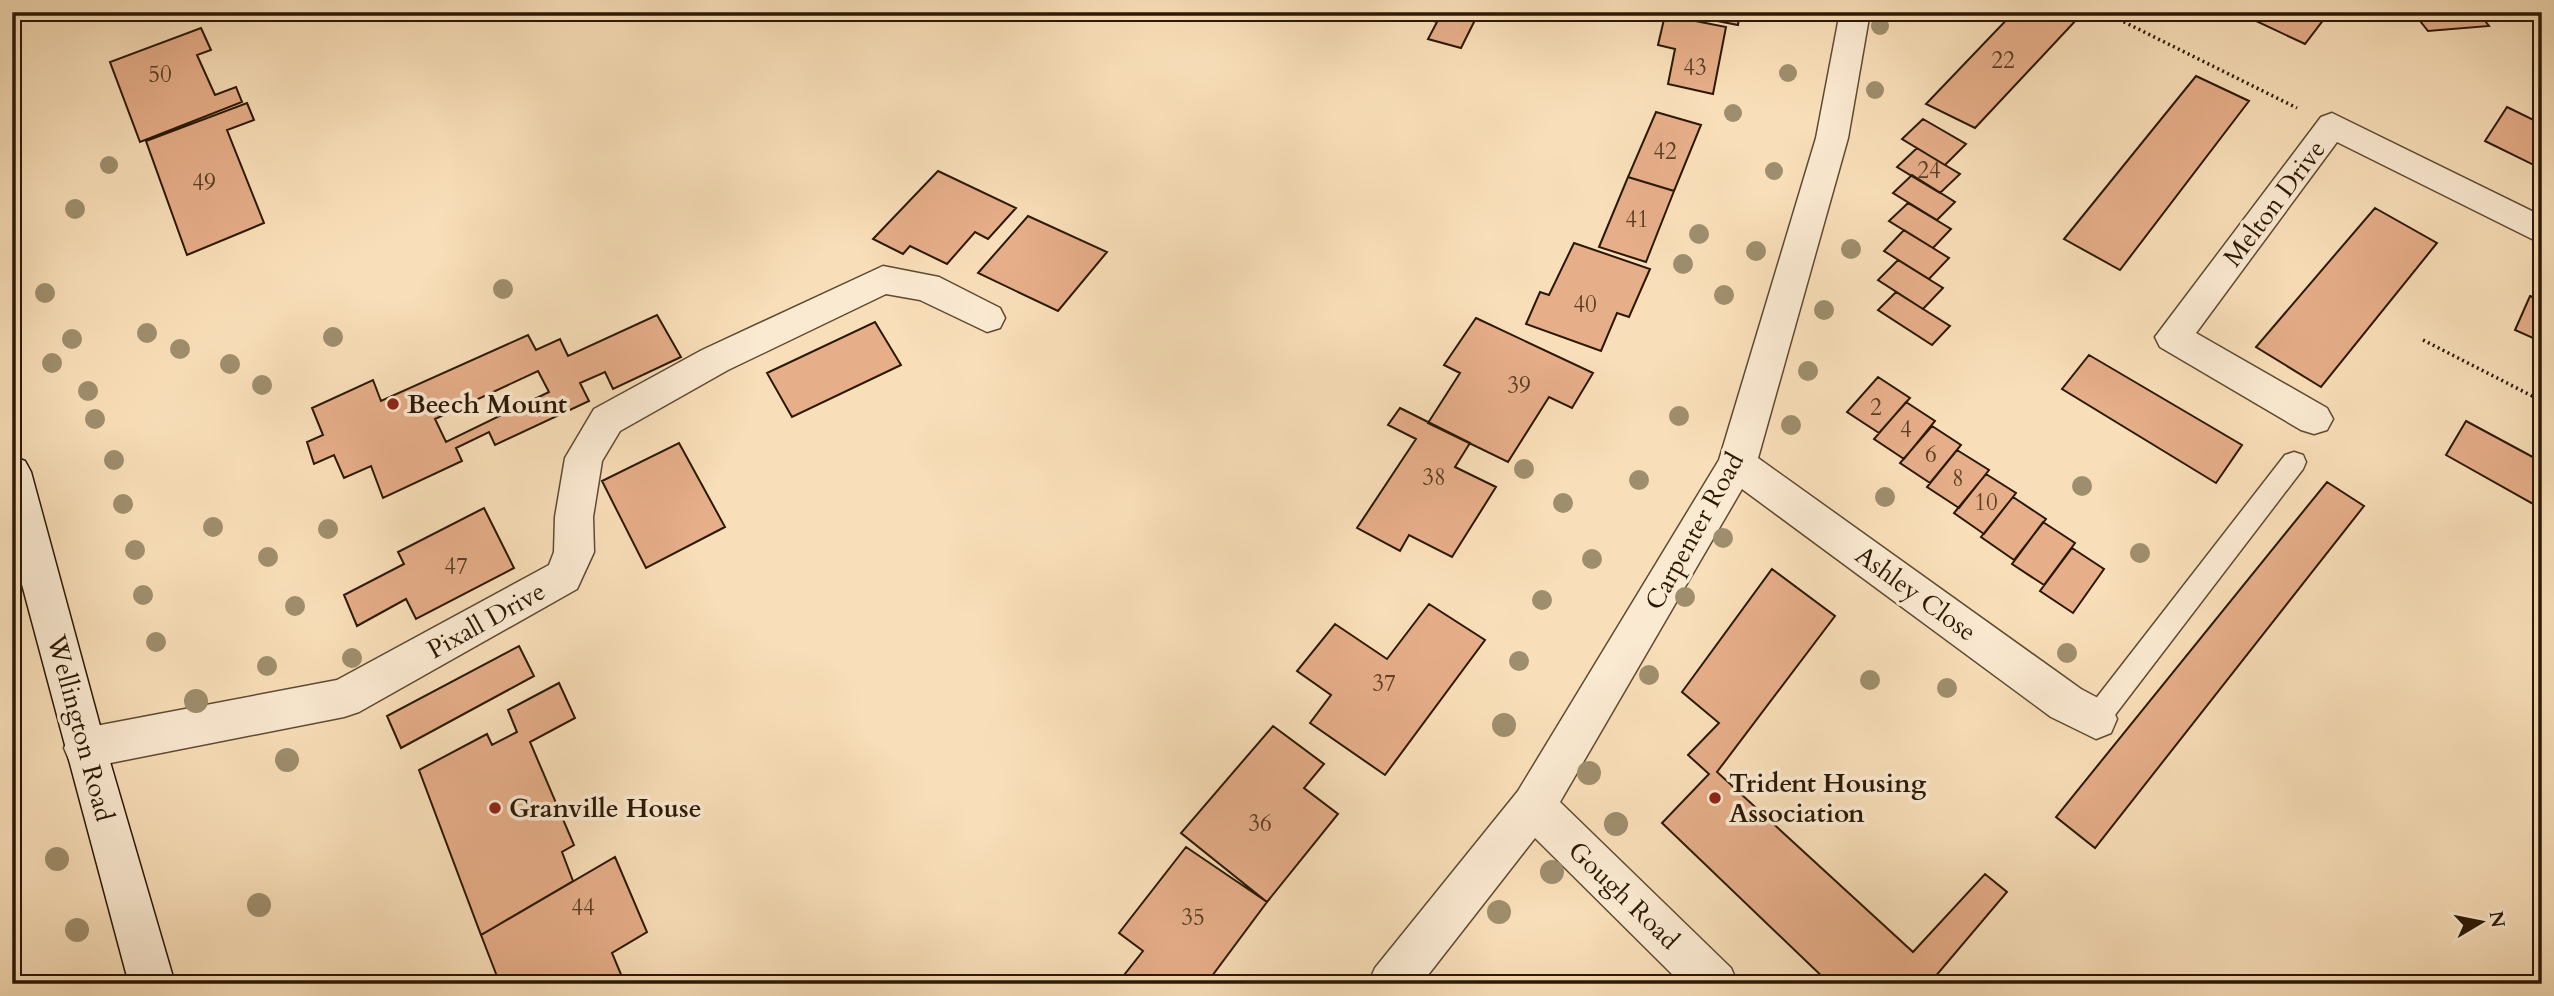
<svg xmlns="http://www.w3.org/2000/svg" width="2554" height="996" font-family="Cardo,serif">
  <rect width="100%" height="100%" fill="#f9dfb9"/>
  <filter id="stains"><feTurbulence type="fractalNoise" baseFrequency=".00286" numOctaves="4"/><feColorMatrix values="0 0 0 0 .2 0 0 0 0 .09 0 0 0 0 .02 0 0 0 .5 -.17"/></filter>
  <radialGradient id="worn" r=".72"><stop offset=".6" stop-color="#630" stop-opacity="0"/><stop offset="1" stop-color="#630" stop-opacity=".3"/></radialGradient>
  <path fill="#e6ae89" stroke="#2b1804" stroke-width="2" fill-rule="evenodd" d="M1402,12h77l-18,36 -33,-9 9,-17z
    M1671,12h69l-2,13z
    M2014,12h56l9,5 -104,111 -49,-24z
    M2237,12h84l6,3 -22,29z
    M2413,12h65l11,14 -61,5z
    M1665,15l61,12 -13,67 -45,-10 7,-35 -17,-4z
    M201,28l10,22 -14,5 18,40 21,-8 6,15 -102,40 -30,-80z
    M2196,76l53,25 -129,169 -56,-31z
    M247,103l7,17 -27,10 37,93 -77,32 -41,-114z
    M2507,107l35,17v45l-57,-28z
    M1656,112l45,13 -27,66 -46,-14z
    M1923,119l43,25 -21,21 -43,-26z
    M1917,148l28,17 15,9 -20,19 -43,-26z
    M938,171l78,37 -28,31 -13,-7 -28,32 -37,-18 -7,8 -30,-15z
    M1912,175l43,27 -18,18 -44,-27z
    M1628,177l46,14 -28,71 -47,-15z
    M1908,203l43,26 -18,19 -44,-27z
    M2375,208l62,35 -116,144 -65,-40z
    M1028,216l79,36 -49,59 -80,-38z
    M1904,230l45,28 -20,21 -45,-28z
    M1574,243l76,26 -21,48 -12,-4 -16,38 -75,-27 14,-32 9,3z
    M1898,260l45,28 -20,21 -45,-29z
    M1896,292l54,34 -18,19 -54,-35z
    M2530,296l12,5v41l-27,-12z
    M657,315l24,42 -68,32 -8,-17 -25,11 9,18 -94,44 -6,-13 -33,16 6,13 -79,37 -12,-32 -27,12 -10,-23 -20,9 -7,-22 16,-7 -11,-27 61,-28 8,21 147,-66 8,15 24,-11 8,17zM538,371l11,21 -103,50 -11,-23z
    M1476,318l117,55 -21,35 -23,-11 -41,65 -80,-39 32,-50 -16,-8z
    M875,322l26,43 -109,52 -25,-44z
    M2089,355l153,90 -26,38 -154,-94z
    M1878,377l32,21 -31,35 -32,-21z
    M1906,402l29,19 -31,38 -30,-20z
    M1400,408l70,35 -15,24 41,20 -44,70 -43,-22 -9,16 -43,-23 59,-89 -28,-14z
    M2466,421l76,41v47l-96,-54z
    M1932,426l29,19 -31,38 -30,-20z
    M679,443l46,84 -79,41 -44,-87z
    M1957,450l32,20 -30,38 -32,-21z
    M1986,474l30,19 -32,41 -30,-21z
    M2327,482l37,24 -269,342 -39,-31z
    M2013,497l33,22 -32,41 -33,-23z
    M484,508l30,60 -98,51 -10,-20 -49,27 -13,-31 60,-31 -6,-12z
    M2043,522l32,21 -31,42 -32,-21z
    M2072,548l32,21 -31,44 -33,-22z
    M1772,569l63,47 -118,156 196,180 72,-78 22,18 -78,92h-99l-168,-161 47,-49 -21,-19 31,-32 -37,-31z
    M1429,604l56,36 -100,135 -75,-52 21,-28 -34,-24 38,-47 52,35z
    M519,646l15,30 -133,72 -14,-32z
    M559,683l16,35 -45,24 44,103 -12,7 11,29 -92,54 -62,-165 68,-36 5,11 25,-13 -9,-22z
    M1273,726l51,38 -20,24 34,26 -71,88 -86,-69z
    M1186,847l81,55 -61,82h-89l26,-33 -24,-18z
    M615,857l32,75 -35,21 13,31h-125l-19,-49z"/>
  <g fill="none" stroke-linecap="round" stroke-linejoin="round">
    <defs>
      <path id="lane" d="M2294,452l9,3 3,7 -3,7 -198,259 -9,4 -9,-4 -4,-9 4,-9 198,-255z"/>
      <path id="street" d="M1840,12h30l-22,126 -90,320 323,231 30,16 6,14 -6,14 -15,6 -45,-22 -309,-228 -182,313 171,166 7,16h-56l-147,-146 -114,146h-53l7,-16 143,-177 201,-331 97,-322z
        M2332,113l210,103v28l-205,-102 -141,191 131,75 6,11 -6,11 -13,4 -13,-4 -141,-83 -5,-10 166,-220z
        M883,266l56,11 61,31 5,10 -5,10 -13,4 -67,-32 -34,-6 -158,76 -108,61 -18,30 -9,56 1,35 -17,37 -218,123 -15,5 -259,51 -15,-6 -6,-14 6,-14 15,-6 252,-48 212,-115 5,-13 1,-35 10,-59 29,-49 108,-59z"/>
      <path id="secondary" d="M12,456l13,5 6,11 75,276 69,236h-46l-117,-437z"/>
    </defs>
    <use href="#lane" stroke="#5e4a31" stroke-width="3"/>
    <use href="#street" stroke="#5e4a31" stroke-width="3"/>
    <use href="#secondary" stroke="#2b1804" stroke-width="3"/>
    <path stroke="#2b1804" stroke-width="3.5" stroke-dasharray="2 3.5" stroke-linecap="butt" d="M2104,12l193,96
      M2423,340l119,61"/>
    <use href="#lane" fill="#fbead2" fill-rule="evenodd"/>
    <use href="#street" fill="#fbead2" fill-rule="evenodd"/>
    <use href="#secondary" fill="#fbead2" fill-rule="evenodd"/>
  </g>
  <g fill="#9f8e6d">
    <circle cx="1880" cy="26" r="9"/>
    <circle cx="1788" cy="73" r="9"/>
    <circle cx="1875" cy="90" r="9"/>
    <circle cx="1733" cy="113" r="9"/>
    <circle cx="109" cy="165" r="9"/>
    <circle cx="1774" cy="171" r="9"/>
    <circle cx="75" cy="209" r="10"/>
    <circle cx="1699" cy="234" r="10"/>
    <circle cx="1851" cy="249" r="10"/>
    <circle cx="1756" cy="251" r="10"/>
    <circle cx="1683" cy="264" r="10"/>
    <circle cx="503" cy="289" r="10"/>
    <circle cx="45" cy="293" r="10"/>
    <circle cx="1724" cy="295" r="10"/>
    <circle cx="1824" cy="310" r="10"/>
    <circle cx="147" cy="333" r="10"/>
    <circle cx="333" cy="337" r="10"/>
    <circle cx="72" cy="339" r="10"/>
    <circle cx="180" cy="349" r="10"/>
    <circle cx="52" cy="363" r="10"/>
    <circle cx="230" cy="364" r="10"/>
    <circle cx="1808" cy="371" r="10"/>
    <circle cx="262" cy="385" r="10"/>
    <circle cx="88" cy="391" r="10"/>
    <circle cx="1679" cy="416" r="10"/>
    <circle cx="95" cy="419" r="10"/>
    <circle cx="1791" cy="425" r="10"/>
    <circle cx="114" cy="460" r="10"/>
    <circle cx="1524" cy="469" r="10"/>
    <circle cx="1639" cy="480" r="10"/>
    <circle cx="2082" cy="486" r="10"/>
    <circle cx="1885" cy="497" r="10"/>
    <circle cx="1563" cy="503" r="10"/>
    <circle cx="123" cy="504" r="10"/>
    <circle cx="213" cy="527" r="10"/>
    <circle cx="328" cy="529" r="10"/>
    <circle cx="1723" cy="538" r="10"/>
    <circle cx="135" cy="550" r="10"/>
    <circle cx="2140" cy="553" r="10"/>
    <circle cx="268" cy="557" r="10"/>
    <circle cx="1592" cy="559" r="10"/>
    <circle cx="143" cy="595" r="10"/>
    <circle cx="1685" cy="597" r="10"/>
    <circle cx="1542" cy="600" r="10"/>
    <circle cx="295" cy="606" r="10"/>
    <circle cx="156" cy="642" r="10"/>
    <circle cx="2067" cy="653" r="10"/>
    <circle cx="352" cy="658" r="10"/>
    <circle cx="1519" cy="661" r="10"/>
    <circle cx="267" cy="666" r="10"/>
    <circle cx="1649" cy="675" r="10"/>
    <circle cx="1870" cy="680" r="10"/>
    <circle cx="1947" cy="688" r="10"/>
    <circle cx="196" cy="701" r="12"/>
    <circle cx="1504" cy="725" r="12"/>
    <circle cx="287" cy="760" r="12"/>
    <circle cx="1589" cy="773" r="12"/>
    <circle cx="1616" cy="824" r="12"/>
    <circle cx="57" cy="859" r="12"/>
    <circle cx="1552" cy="872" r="12"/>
    <circle cx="259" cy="905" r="12"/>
    <circle cx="1499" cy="912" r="12"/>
    <circle cx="77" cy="930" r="12"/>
  </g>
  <g fill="#8f2418" stroke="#fbead2" stroke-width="2.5">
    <circle cx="393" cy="404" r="7"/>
    <circle cx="1715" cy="798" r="7"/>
    <circle cx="495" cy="808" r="7"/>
  </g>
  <g text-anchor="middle" stroke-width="7" stroke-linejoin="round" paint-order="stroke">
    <g font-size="23" fill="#5a3e25">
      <text x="2003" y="68">22</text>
      <text x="1695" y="75">43</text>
      <text x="160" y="82">50</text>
      <text x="1665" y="159">42</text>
      <text x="1929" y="178">24</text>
      <text x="204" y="190">49</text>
      <text x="1637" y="227">41</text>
      <text x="1585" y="312">40</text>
      <text x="1519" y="393">39</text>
      <text x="1876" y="415">2</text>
      <text x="1906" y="437">4</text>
      <text x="1931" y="462">6</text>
      <text x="1434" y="485">38</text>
      <text x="1958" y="486">8</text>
      <text x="1986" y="510">10</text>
      <text x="456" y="574">47</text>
      <text x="1384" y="691">37</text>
      <text x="1260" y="831">36</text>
      <text x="583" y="915">44</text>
      <text x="1193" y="925">35</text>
    </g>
    <g font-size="26" fill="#2b1804" stroke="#fbead2">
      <text transform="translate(2274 203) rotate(-53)" y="9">Melton Drive</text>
      <text transform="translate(1694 531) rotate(-61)" y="9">Carpenter Road</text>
      <text transform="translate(1916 593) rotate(36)" y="9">Ashley Close</text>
      <text transform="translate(486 620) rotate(-29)" y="9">Pixall Drive</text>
      <text transform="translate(81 728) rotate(75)" y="9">Wellington Road</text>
      <text transform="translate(1624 895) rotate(44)" y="9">Gough Road</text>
    </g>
    <g font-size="26" font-weight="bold" fill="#2b1804" stroke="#fbead2" text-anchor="start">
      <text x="407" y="413">Beech Mount</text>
      <text x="1729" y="792">Trident Housing<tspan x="1729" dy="30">Association</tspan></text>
      <text x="509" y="817">Granville House</text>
    </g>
  </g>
  <rect width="2554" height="996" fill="none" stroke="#f9dfb9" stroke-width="42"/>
  <rect x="14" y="14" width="2526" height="968" fill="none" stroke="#2b1804" stroke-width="3.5"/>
  <rect x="21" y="21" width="2512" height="954" fill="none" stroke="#2b1804" stroke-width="2"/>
  <g transform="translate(2481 922) rotate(80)" stroke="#fbead2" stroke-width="5" paint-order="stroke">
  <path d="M0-5L12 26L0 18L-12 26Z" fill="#2b1804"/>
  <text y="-10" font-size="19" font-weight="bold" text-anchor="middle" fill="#2b1804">N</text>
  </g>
  <rect width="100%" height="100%" filter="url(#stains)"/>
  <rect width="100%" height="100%" fill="url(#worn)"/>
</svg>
